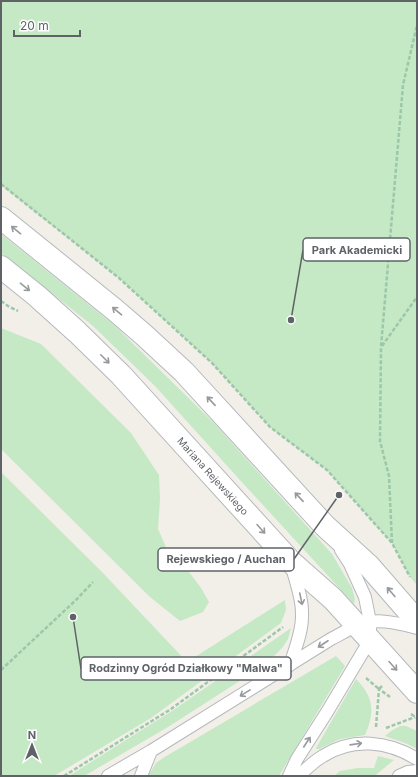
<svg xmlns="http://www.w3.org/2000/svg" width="418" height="777" font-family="Inter,sans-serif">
  <rect width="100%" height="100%" fill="#f1efe8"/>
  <path fill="#c5e8c5" d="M1,1h416v584l-7,-8 -18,-34 -65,-73 -57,-43 -58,-64 -93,-85 -118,-93z
    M1,234l113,91 100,98 118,131 20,34 3,11 -1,5 -115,-125 -84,-93 -62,-60 -92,-73z
    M1,328l40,16 90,89 28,42 1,24 -2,30 11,25 20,18 12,16 8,14 -6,10 -23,9 -30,-24 -149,-148z
    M1,472l101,100 85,90 98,-62 1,10 -5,13 -130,95 -97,58h-53z
    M291,628l-3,11 -6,9 -16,16 -98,63 -84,49h-15l106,-67z
    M336,656l9,10 -66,110h-131l8,-13 7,-5z
    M356,679c18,18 19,33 9,56l-25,4 -21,10h-3v-1z
    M400,726h6l11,5v18c-10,-6 -21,-9 -32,-13l6,-5z
    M378,756l16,4 -16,13 -3,3h-41l6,-5 18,-3h16z"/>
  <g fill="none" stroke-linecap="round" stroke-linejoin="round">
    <defs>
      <path id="service" d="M290,665c5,-16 12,-32 12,-49 1,-17 -6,-33 -10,-49
        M108,776l43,-25 180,-112c8,-4 16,-9 25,-13 20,-9 41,-3 61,2
        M141,776l10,-25
        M289,776l8,-17 30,-47 43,-72v-18l-5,-25 -15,-33 -9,-14
        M299,776c7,-7 15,-15 24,-20 30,-19 65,-15 94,3
        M399,776l9,-4 9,-1"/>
      <path id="tertiary" d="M1,218l114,92 29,25 40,37 141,154 44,40 48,55
        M1,267l36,29 40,36 44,43 170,187 42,37 84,93"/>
    </defs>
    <use href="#service" stroke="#b5b8bc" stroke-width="14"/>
    <use href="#tertiary" stroke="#b5b8bc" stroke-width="24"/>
    <path stroke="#9cc7a9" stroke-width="2.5" stroke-dasharray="4 2" stroke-linecap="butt" d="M1,184l118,94 93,85 58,64 57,43 65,73 18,34
      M1,301l7,5 10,5
      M382,346l35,-49
      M392,543l-3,-67 -9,-35 1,-94 22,-262 14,-60
      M1,670l75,-70 17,-18
      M366,678l13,11 3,-3
      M411,714l6,4
      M376,727l3,-38 11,8
      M386,728l29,-11
      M64,776l107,-67 112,-82"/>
    <use href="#service" stroke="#fff" stroke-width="12"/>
    <use href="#tertiary" stroke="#fff" stroke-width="22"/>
  </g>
  <defs><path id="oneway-shaft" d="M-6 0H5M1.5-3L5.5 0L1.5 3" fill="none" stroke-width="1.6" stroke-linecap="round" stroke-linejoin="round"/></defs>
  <g stroke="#979a9d">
    <use href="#oneway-shaft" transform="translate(16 230) rotate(-141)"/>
    <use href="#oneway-shaft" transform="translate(25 287) rotate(39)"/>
    <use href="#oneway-shaft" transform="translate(117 311) rotate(-140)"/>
    <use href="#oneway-shaft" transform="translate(105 359) rotate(45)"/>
    <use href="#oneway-shaft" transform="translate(211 401) rotate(-133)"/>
    <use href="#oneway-shaft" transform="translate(299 497) rotate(-133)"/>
    <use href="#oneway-shaft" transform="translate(261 529) rotate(48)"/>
    <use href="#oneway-shaft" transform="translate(391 592) rotate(-131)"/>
    <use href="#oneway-shaft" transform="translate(301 599) rotate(78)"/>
    <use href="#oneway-shaft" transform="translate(323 644) rotate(147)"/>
    <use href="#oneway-shaft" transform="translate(393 666) rotate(48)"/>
    <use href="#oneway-shaft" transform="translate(245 693) rotate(148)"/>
    <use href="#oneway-shaft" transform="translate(307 742) rotate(-57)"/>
    <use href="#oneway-shaft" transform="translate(356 744) rotate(-8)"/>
  </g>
  <g text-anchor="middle" stroke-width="3" stroke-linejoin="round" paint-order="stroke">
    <g font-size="10" fill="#5f6368" stroke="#fff">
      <text transform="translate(213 476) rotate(48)" y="4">Mariana Rejewskiego</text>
    </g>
  </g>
  <path fill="none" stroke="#5f6368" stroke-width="1.5" d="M291 320L303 250M339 495L294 559M73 617L81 669"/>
  <g fill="#5f6368" stroke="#fff" stroke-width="1.5">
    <circle cx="291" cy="320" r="4"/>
    <circle cx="339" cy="495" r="4"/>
    <circle cx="73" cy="617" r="4"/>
  </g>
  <g fill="#fff" stroke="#5f6368" stroke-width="1.5">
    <rect x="303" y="238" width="107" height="23" rx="4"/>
    <rect x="158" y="548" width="136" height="23" rx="4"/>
    <rect x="81" y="657" width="210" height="23" rx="4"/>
  </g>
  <g font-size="11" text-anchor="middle" font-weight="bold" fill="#5f6368">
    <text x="357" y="254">Park Akademicki</text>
    <text x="226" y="563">Rejewskiego / Auchan</text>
    <text x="186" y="672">Rodzinny Ogród Działkowy "Malwa"</text>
  </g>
  <rect width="418" height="777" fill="none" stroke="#5f6368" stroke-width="4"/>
  <g transform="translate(32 745)" stroke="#ffffff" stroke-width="3" paint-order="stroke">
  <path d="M0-3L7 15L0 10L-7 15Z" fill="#5f6368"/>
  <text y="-6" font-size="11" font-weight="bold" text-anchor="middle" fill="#5f6368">N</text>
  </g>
  <path d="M14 30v6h66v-6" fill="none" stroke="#5f6368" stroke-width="2"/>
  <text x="20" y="30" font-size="12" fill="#5f6368" stroke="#ffffff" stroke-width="3" paint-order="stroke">20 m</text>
</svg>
